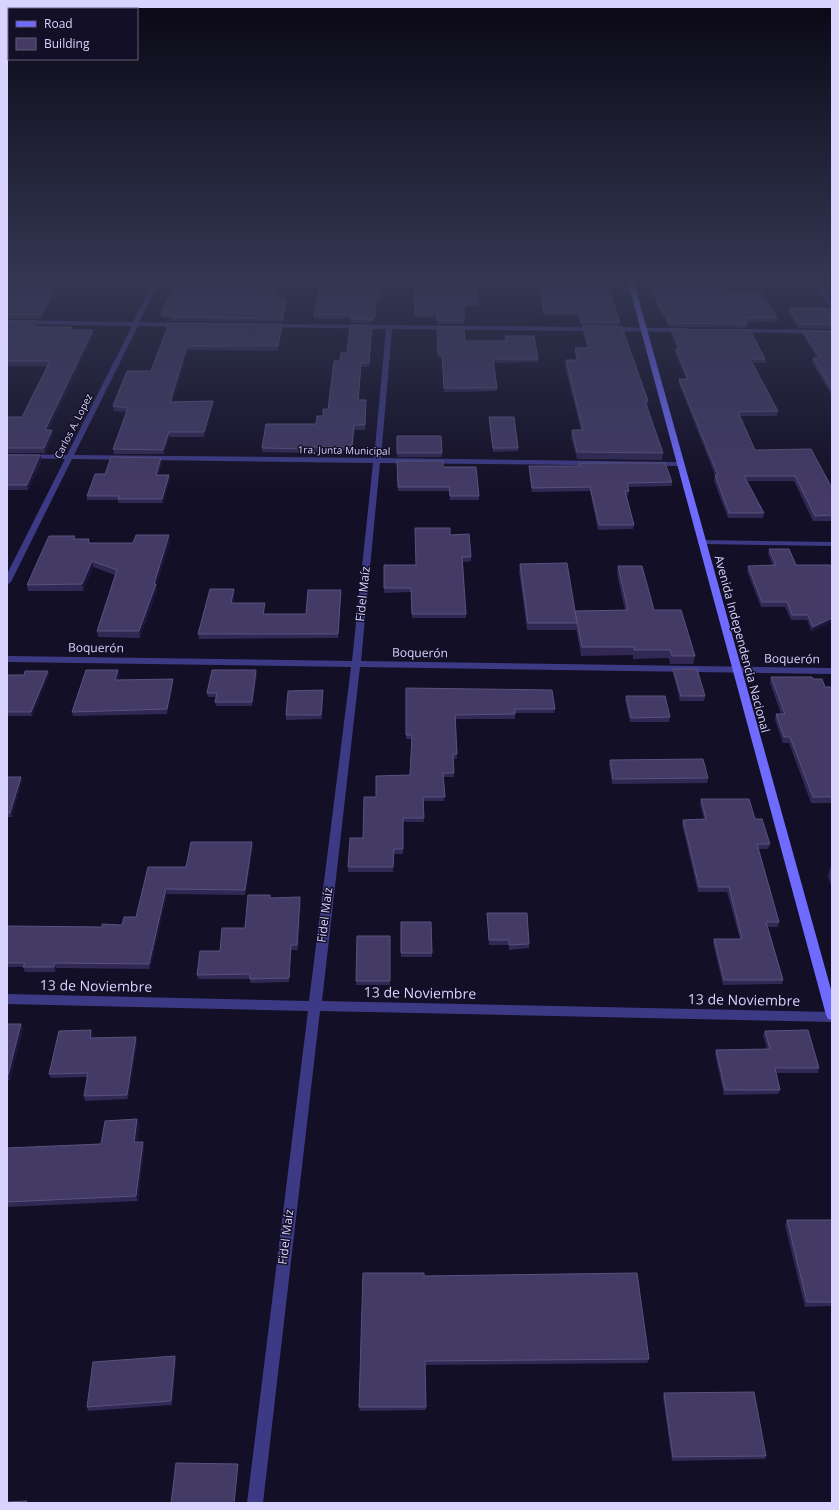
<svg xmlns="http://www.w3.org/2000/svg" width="839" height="1510" font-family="'Open Sans',sans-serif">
  <rect width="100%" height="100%" fill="#130f26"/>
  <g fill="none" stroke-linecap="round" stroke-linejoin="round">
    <path fill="#3d3a85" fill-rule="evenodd" d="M155,279h6l-22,43 42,1 3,2 -3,2 -43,-1 -64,129 300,3 12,-129 -119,-2 -1,-1 3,-2 416,4 3,2 -3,2 -293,-3 -11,129 299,4 4,2 -4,2 -300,-3 -19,198 471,7v6l-472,-7 -38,334 510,11v10l-512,-11 -57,492h-16l61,-492 -301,-7v-10l302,7 42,-334 -344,-5v-6l345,5 21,-198 -301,-4 -61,123 -4,3v-11l58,-115 -58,-1v-4l60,1 65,-129 -125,-2v-4l126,2z
      M809,279h6l17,22v6l-2,-1z
      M739,329l93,1v4l-95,-2 -1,-1z
      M699,540l133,2v4l-130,-2 -4,-2z"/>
    <path fill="#6f6bff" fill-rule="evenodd" d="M627,279h6l199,714v27l-4,-1 -2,-4z"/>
  </g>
  <path fill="#312854" d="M7,279h136l-1,2h-80l-20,38h-35z
    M192,279h87l-4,19 11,4 -3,20 -111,-1 -1,-2 -10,-2v-3l30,-32z
    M381,279l-2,24h-3l-1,18h-3v2h-21v-4h-37v-4z
    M537,279h68l15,43 -1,4h-38l-2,-10h-35z
    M647,279h72l6,12 52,27v4h-31l1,2 -1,4 -78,-1 -4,-11h-2z
    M414,283l64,21v3h-14v17h-27v-6h-22z
    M789,308h43v21l-34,-1 -10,-16z
    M7,321h30l1,5 -1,1 35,3 22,5 -46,95h4l1,5 -8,18h-38v-36h15l25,-51h-40z
    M169,323l113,5 -4,23 -90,-1 -16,52 41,-1v5l-9,31h-35l-5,17h-50l-1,-5 14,-37 -13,-1 -1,-5 38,-35z
    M372,325l-3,42h-8l-2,33 7,4 -1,26h-11l-1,19h-5v2l-36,1 -1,1 -49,-1v-4l54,-24 12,-15 12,-48 7,-8z
    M583,326l65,75 -1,6 16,46 -1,7 -85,-1 -6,-22 1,-7h9l-16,-63 1,-7h10l-1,-6v-6h12l-4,-16z
    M437,327l28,14h40v-5l33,23v3l-45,1 4,25v3l-53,1 -2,-34h-4z
    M671,329l94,30v4h-12l25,48 -1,5h-37l15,34 77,38v33h-19l-19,-40h-47l17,32 -1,5h-35l-14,-37 1,-6 -36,-91v-5h7l-11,-26 1,-4h1l-6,-16z
    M803,331l29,1v64l-20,-34 1,-4h4l-14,-23z
    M489,417l29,31v3l-25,1 -4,-32z
    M397,436h44l1,21h-45z
    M7,455h33l2,5 -14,30h-21z
    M397,461l46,6 36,29v4h-29l-1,-9h-51z
    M162,462l-4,13 12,4 -7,24h-45v-3h-31v-4l18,-22z
    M579,463l93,19v4l-44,1 1,4 -1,4h-2l8,30 -1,4 -35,1 -8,-39 -58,1 -3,-22v-4h49z
    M450,535l21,22v4l-8,1 3,56h-54l-1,-26 -27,1v-28h32z
    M75,536v3h14l1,4h43l37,-2 -14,46 1,3 -1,3 -16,45 -42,-1 -1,-6 18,-56 -22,-8 -10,24h-55l-1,-6z
    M769,549l27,16h34l-18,67 -5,-12h-16l-6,-13h-24l-14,-36 1,-5h25l-5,-12z
    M520,564l55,49 50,-3 -8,-36 1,-8 36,44 41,46 -2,8h-23l-1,-6 -36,1v-4l-52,1 -5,-28v2h-49l-8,-59z
    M341,590l-3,48 -139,1 -1,-5 37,-41 -2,10h32v4l-1,7h42z
    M673,669l32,27 -1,5h-24l-7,-28z
    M118,670l1,4 -1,6 55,-1v4l-6,31 -94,2 -1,-4z
    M256,670l1,4 -5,32h-36l-1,-4 1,-5h-8l-1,-4z
    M48,671l1,4 -17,41h-25v-41h17z
    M771,677l42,2 12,8h7v116h-21l-22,-60h-6l-8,-23 1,-6h5l-11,-31z
    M406,688l149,21 -1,4h-39v6h-59l1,40h-4l1,18h-11l1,24h-21l1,21h-21v32h-9l-1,18h-45v-5l15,-29 13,-41 34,-22 2,-36h-6z
    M323,690l-1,29 -36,1v-5z
    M626,696l44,21 -1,5h-39l-5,-22z
    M610,760l98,18 -1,5 -95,1 -3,-20z
    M7,777h14l1,4 -10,36h-5z
    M701,799l54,20 15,25 -2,5h-10l21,73 -1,5h-10l15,53 -1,4 -59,1 -10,-42 1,-4h26l-13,-47h-29l-16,-68 1,-4 21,-1 -4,-15z
    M252,842l1,5 -8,48 -78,-1 -17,75 -94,-1 -1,4h-30l-2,-5h-16v-41l95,1 20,-2 14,-8 50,-50z
    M830,868h2v20l-4,-12z
    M271,898l30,4 -3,48h-7l-2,32 -39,1v-4h-52l-1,-4 48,-47z
    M487,913l42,31v4l-20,2v-5h-20z
    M401,922h30l1,35h-31z
    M390,936v49h-34v-4z
    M7,1024h14l2,4 -13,52h-3z
    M91,1030l2,5 -1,3 45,4 -9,57 -43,2 -1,-5 3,-19 -36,1 -2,-4z
    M765,1031l54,37 -1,5h-42l4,17 -2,4 -54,1 -9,-41 1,-4 51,-1 -4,-14z
    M137,1119l2,6 -2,17 7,5 -6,54 -131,6v-59l94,-4z
    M787,1220h45v86l-27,1 -20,-82z
    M424,1276l225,83 -2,4 -222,2 1,45 -66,1 -1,-4z
    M175,1356l1,4 -4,45 -84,6 -1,-4z
    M664,1393l102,63 -1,3 -93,2 -9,-64z"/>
  <path fill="#1d163a" d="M60,279h2v2l-20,38 -1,-4z
    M278,279h1l-5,23v-4z
    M286,298v4l-3,20v-3z
    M37,321l1,5 -3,5 -1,-4z
    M282,324v4l-4,23v-5z
    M93,330l1,5 -48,100 -1,-5z
    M187,346l1,4 -18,56v-4z
    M213,401v5l-9,31v-5z
    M52,430l1,5 -8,18 -1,-5z
    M169,432v5l-5,17 -1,-4z
    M40,455l2,5 -14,30 -1,-5z
    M161,458l1,4 -6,17v-4z
    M169,475l1,4 -7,24 -1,-4z
    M169,535l1,6 -14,46 1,3 -1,3 -16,45 -1,-7 15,-47z
    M92,561l1,6 -10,24 -1,-7z
    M234,589l1,4 -3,14 -1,-4z
    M341,590v4l-3,44v-4z
    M265,603v4l-1,11 -1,-4z
    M832,618v4l-20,10 1,-5z
    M118,670l1,4 -3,10 -1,-4z
    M256,670l1,4 -5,32v-4z
    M48,671l1,4 -17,41 -1,-4z
    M173,679v4l-6,31v-5z
    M323,690v4l-1,25 -1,-4z
    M21,777l1,4 -10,36 -2,-4z
    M252,842l1,5 -8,48v-5z
    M166,889l1,5 -17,75 -1,-5z
    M300,897l1,5 -3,48 -1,-5z
    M55,963l1,5 -1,4 -1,-5z
    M21,1024l2,4 -13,52 -2,-5z
    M91,1030l2,5 -2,8 -1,-5z
    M136,1037l1,5 -9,57 -1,-4z
    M137,1119l2,6 -3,23 -2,-6z
    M143,1142l1,5 -6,54 -2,-5z
    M175,1356l1,4 -4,45 -1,-4z
    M238,1464v3l-3,36h-1z"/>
  <path fill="#433a66" stroke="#5a527e" d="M7,279h53l-19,36h-34z
    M192,279h86l-4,19h12l-3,21 -112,-2 1,-1 -11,-2 14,-32h16z
    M321,279h60l-2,20h-3l-1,18h-3v3l-21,-1v-4h-37z
    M441,279h36l1,25h-14v17l-27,-1v-6h-22l-1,-31h27z
    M538,279h67l15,43h-39l-2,-9h-35z
    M649,279h70l6,12h36l16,27h-33l3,6 -78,-1 -5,-11h-2z
    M789,308h43v17l-33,-1z
    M7,321h30l-3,6h38l-2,3h23l-48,100h7l-8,18h-37v-31h15l28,-56h-43z
    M169,323l113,1 -4,22h-91l-17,56 43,-1 -9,31h-35l-6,18 -50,-1 15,-41 -15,-2 14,-35h24z
    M350,325h22l-3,38h-8l-3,37h8l-1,25h-11l-2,20h-4v2h-37v2l-49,-1 4,-24h50l1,-8h6v-7h5l6,-48h6l1,-8h6z
    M583,326l39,1 26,74h-3l18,52 -86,-1 -5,-22h11l-17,-70h12l-3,-12h14z
    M437,327h27l1,14h41l-1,-5h29l4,23h-45l4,29h-53l-2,-34h-4z
    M671,329l79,1 15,29h-15l28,52 -40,1 17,38 56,-1 21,39v27l-17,1 -20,-40h-51l20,37h-35l-14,-38h3l-39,-96h9l-12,-30h4z
    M803,331l29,1v58l-19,-32h7z
    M489,417h25l4,31h-25z
    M397,436h44l1,17h-45z
    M7,455h33l-13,30h-20z
    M111,457l50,1 -5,17h13l-7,24h-44l1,-3h-32l8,-22h10z
    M397,461h46v6h33l3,29h-29l-1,-9h-51z
    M579,463h86l7,19 -45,1 2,8h-4l9,34h-35l-9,-38 -58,1 -3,-22h51z
    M415,528h35v7l19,-1 2,23h-9l4,57h-54l-1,-26h-27v-23h32z
    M136,535h33l-15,49h2l-1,3 -16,44h-42l20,-61 -25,-9 -10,23 -55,1 22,-49h26l-2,3h16l-1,4h45z
    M769,549h20l7,16h34l2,4v49l-19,9 -5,-12h-16l-5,-13h-25l-14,-36 28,-1z
    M567,563l10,60h-49l-8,-59z
    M618,566h24l12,44h27l14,46h-23l-2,-6h-36v-3h-52l-7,-36 53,-1z
    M210,589h24l-3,14h34l-2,11h43l2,-24h33l-3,44h-140z
    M673,669h24l8,27h-24z
    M86,670h32l-3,10 58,-1 -6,30 -95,3z
    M212,670h44l-4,32h-37l2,-9h-10z
    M25,671h23l-17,41h-24v-37h17z
    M771,677h41l1,2h9l3,8h7v110h-19l-23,-60h-6l-8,-23h9z
    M406,688l146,2 3,19h-40v5l-60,1 2,39h-4l1,19h-11l2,24h-22l1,21h-21v31h-9l-1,18h-45l2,-29h13l1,-41h12v-21l34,-1 2,-40h-6z
    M323,690l-2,25h-35l2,-24z
    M626,696h39l5,21 -39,1z
    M703,759l5,19 -95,1 -3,-19z
    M7,777h14l-11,36h-3z
    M701,799h48l6,20h7l8,25h-13l22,78h-13l17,58h-59l-10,-41h28l-13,-52h-30l-16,-67 23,-1z
    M191,842h61l-7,48 -79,-1 -17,75 -94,-1 -1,4h-31l2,-4h-18v-37l95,1v-3l20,1 2,-8h12l12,-50h38z
    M248,895h22v3l30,-1 -3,48h-6l-2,33 -39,1v-5l-53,1 3,-24h20l2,-23h23z
    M487,913h40l2,31 -20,1v-5h-20z
    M401,922h30l1,31h-31z
    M357,936h33v45h-34z
    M7,1024h14l-13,51 -1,1z
    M91,1030l-1,8 46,-1 -9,58 -43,1 4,-23 -39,1 10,-43z
    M808,1030l11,38h-44l5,22h-55l-9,-40 54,-1 -5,-18z
    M137,1119l-3,23h9l-7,54 -129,6v-54l94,-4 4,-23z
    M787,1220h45v82h-25z
    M363,1273h61v3l213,-3 12,86 -224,2 1,46h-67z
    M175,1356l-4,45 -84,6 6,-45z
    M754,1392l12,64 -93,1 -9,-64z
    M176,1463l62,1 -4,39h-63z
    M27,1501l-1,2h-19v-1z"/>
  <linearGradient id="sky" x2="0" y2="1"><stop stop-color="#0a0815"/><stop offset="0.57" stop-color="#333752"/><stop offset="1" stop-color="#333752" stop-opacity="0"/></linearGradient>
  <rect width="839" height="491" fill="url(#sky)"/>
  <g text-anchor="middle" stroke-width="3" stroke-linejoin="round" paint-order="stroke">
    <g font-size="10" fill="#d9d4ff" stroke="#130f26">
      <text transform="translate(73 426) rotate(-63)" y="4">Carlos A. Lopez</text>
      <text transform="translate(344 450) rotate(1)" y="4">1ra. Junta Municipal</text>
    </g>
    <g font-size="12" fill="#d9d4ff" stroke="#130f26">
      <text transform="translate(363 594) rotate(-84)" y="4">Fidel Maíz</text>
      <text transform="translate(742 644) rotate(75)" y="4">Avenida Independencia Nacional</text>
      <text transform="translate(96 648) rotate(1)" y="4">Boquerón</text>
      <text transform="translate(420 653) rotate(1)" y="4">Boquerón</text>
      <text transform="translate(792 659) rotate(1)" y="4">Boquerón</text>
      <text transform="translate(325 915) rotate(-83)" y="4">Fidel Maíz</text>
      <text transform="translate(286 1237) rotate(-83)" y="4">Fidel Maíz</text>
    </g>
    <g font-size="14" fill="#d9d4ff" stroke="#130f26">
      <text transform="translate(96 986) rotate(1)" y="5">13 de Noviembre</text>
      <text transform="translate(420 993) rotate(1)" y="5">13 de Noviembre</text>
      <text transform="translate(744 1000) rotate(1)" y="5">13 de Noviembre</text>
    </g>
  </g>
  <rect width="839" height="1510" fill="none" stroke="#d9d4ff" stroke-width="16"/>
  <rect x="8" y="8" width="130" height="52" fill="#130f26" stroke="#625e7d"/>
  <rect x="16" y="21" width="20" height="6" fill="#6f6bff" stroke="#625e7d"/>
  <text x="44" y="28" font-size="12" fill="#d9d4ff">Road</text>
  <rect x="16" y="38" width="20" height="12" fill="#433a66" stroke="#625e7d"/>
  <text x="44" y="48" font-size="12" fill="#d9d4ff">Building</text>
</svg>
